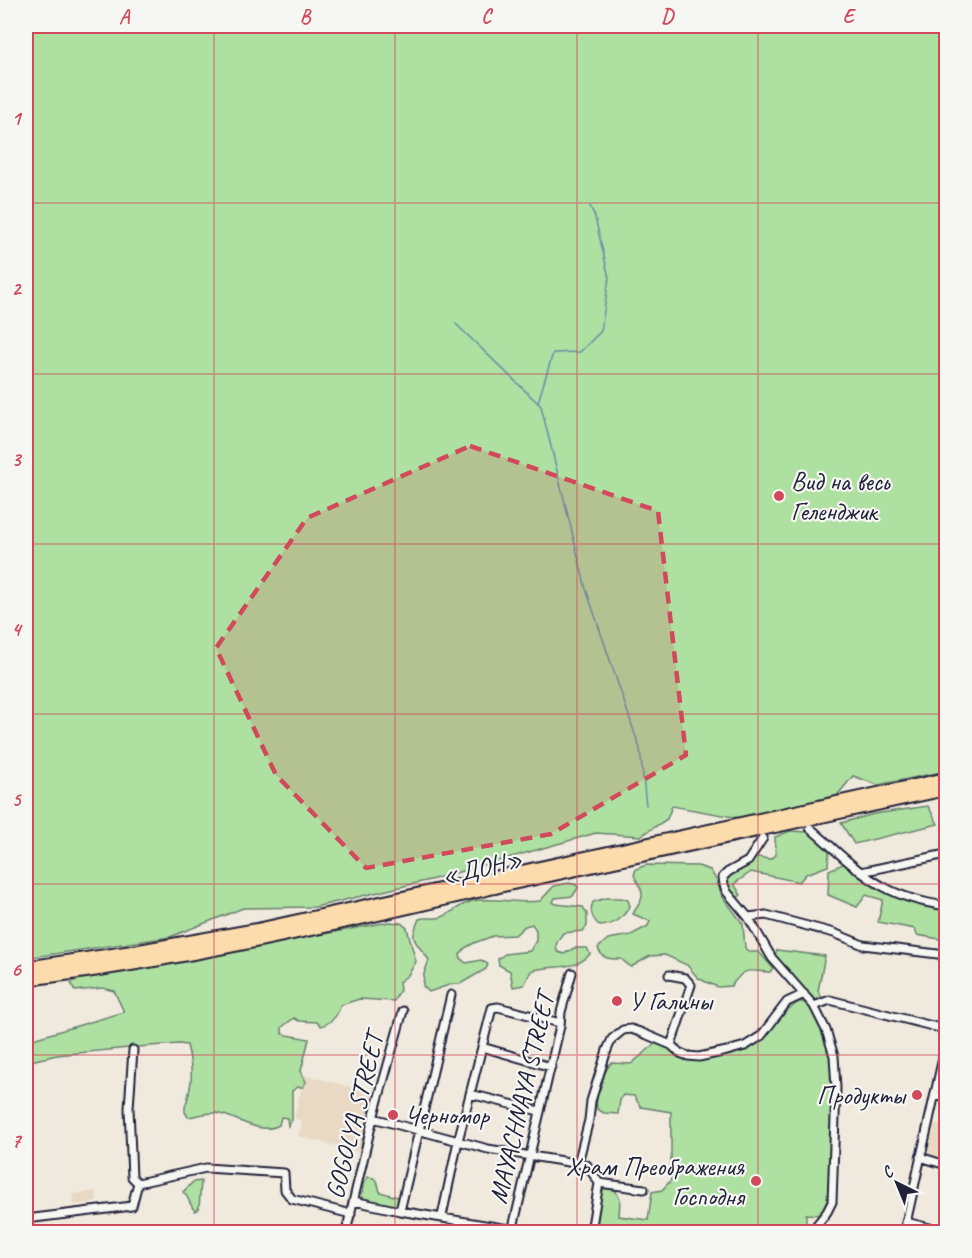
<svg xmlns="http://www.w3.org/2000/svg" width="972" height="1258" font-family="Caveat,sans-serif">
  <rect width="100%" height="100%" fill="#f0e9dd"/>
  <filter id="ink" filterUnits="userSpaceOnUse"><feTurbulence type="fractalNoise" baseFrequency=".0167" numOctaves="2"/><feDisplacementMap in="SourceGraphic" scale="12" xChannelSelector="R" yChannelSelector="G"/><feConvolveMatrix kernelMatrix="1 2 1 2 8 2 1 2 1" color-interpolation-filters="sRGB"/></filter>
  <g filter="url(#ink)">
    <path fill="#e9d9c4" d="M305,1075l73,19 -15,59 -65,-17 4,-15 -8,-3z
      M933,1123l13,3v35l-16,-5 -4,-5z
      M96,1191l1,11 -23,3 -1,-11z"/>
    <path fill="#ade0a1" stroke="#68816e" stroke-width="1.5" d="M26,26h920v745l-68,14 -25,-9 -18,22 -90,21 -73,-13 -5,13 -26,17 -45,-3 -162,46 -119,28 -72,1 -73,29 -144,21z
      M928,806l10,18 -84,20 -13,-21 33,-9z
      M790,831l19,1 20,19 -1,15 -22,8 -7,8 -48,-10 -17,12 7,11 -5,4 -8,-13v-10l29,-19 13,2 6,-4 -1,-18z
      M845,863l37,27 64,18v32l-29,-5 -2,-6 -37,-7 5,-22 -17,-5 -9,12 -29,-12 1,-25z
      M646,865l52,1 12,4 6,9 6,17 21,28 2,24 4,4h10l14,16 -3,4c-24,-1 -24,-6 -39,14l-13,1 -12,-5 -8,-4 -11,-13 -22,-10 -15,1 -19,11 -10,-8c-10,0 -19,1 -23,-11l10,-9 23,-4 17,-9 2,-5 -17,-7c2,-5 6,-8 8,-14 4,-8 -4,-18 -7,-25l2,-6z
      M569,883l8,2 1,3 -5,8 -18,2 -2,4 3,2 27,3 4,7v12l-4,5 -20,2c-4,6 -10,12 -5,19l6,2 10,-6h13l3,6c-15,18 -39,10 -59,17l-7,14 -11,2 -3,-16 -11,-6 -1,-6 7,-5 25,-3 6,-10v-11l-4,-6 -7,2 -10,9 -22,1 -19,7 -9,5 -5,6 1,5 5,4 15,-3 7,4 -2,5 -26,15h-8l-23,8 -6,-6 1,-12 5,-14c-13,-20 -21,-17 -10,-41 8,-3 14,1 23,-2 13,-6 22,-16 37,-17 20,-2 41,4 61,1l14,-15z
      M606,898h15l7,2 2,6c-8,13 -15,19 -30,20 -8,-7 -11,-14 -7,-24z
      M389,922l12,1 6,5 9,34 -8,13 -9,7 1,8 -6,11 -35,-2 -18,6c-4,11 -8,17 -20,21l-4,-4 -18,-1 -5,-3 -12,9v7l27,5 -8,32 5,11 -3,5h-5l-6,4v29l-4,6 -1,-8 -6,-1 -2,8c-19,11 -43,-9 -63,-12 -8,-1 -20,3 -28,4l-3,-5v-5c8,-23 8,-38 2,-62l-8,-1 -30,2 -92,9 -31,7v-21l98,-29 -10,-21 -11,-3 -28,3 -4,-8 6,-4z
      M777,950l48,6 -7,35 5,9 -10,2 -25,-33 -14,-13z
      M799,1002h4l8,5 12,21 8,29 3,27 -4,111 -10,20 -14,-1v18h-212l8,-45 13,3 5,9 -1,17 29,4 4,-28 10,-2 9,-10v-68l-30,-5 -7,-11 -11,-1 -3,5 -2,14 -14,-1 -7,-4c-2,-16 4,-33 14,-46l20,1 25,-21 38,16 68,-21 25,-28z
      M368,1177c12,1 9,6 12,15l18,5 -1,10 -28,-5 -7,-5 1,-13z
      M201,1181l-2,27 -4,3c-6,-6 -5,-13 -12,-19l10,-10z"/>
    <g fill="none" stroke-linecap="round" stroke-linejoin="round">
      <path stroke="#648fa8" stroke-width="1.5" d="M456,324l85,82 45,183 54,160 6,56
        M538,402l15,-49 27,-1 21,-21 8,-53 -14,-61 -5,-11"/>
      <defs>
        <path id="street" d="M810,828c24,20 46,44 74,59 18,10 42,16 62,19
          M763,838l-15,23 -20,11 -5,5 1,8 3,7 21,25 24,41 42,48 12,24 8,26 2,32 -4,114 -5,10 -16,20
          M861,872l85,-18
          M748,917l18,-2 68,18 29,12 83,10
          M669,975l16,3 6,7 -20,60
          M814,1006l16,-6 110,28 6,5
          M482,1047l69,20
          M133,1050l-4,58 3,69 6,6
          M470,1094l69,17
          M935,1095l11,3
          M373,1118l115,31 99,16 12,18 -8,49
          M920,1157l26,8
          M578,1163l11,-43 2,-19 16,-51 5,-11 6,-5 5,-4 8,-1 9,3 31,13 9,8 8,3 11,1 28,-6 18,-5 16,-10 26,-34 17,-8
          M138,1183l68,-15 78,5 1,17 7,9 59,15
          M599,1183l45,6
          M354,1201l46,10 127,21
          M400,1211l51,-216
          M442,1216l16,-75 34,-133 6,-1 62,16
          M26,1219l106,-13 6,-23
          M906,1222l40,10
          M346,1232l27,-114 30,-107
          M512,1232l48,-206 1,-14 11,-39
          M904,1232l42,-188"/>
        <path id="highway" d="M26,968l113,-17 118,-21 689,-151
          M26,979c162,-19 322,-58 482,-95 146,-33 292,-64 438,-95"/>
      </defs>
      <use href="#street" stroke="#22223b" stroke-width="11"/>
      <use href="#highway" stroke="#22223b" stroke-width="16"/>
      <use href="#street" stroke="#f6f6f2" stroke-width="7"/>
      <use href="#highway" stroke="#fcdcac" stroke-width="12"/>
    </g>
  </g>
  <path fill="#d1495b" fill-opacity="0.2" stroke="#d1495b" stroke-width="4.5" stroke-dasharray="12 8" stroke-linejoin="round" d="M470,446l188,65 28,244 -135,79 -185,34 -90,-93 -60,-127 91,-130z"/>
  <path fill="none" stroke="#d1495b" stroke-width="1.5" stroke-opacity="0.55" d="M214,26v1206M395,26v1206M577,26v1206M758,26v1206M26,203h920M26,374h920M26,544h920M26,714h920M26,884h920M26,1055h920"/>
  <g fill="#d1495b" stroke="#f6f6f2" stroke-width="2">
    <circle cx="779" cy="496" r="6"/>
    <circle cx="617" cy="1001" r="6"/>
    <circle cx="917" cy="1095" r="6"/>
    <circle cx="393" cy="1115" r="6"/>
    <circle cx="756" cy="1181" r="6"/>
  </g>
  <g text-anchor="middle" stroke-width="4.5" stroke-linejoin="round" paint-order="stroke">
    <g font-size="26" fill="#22223b" stroke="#f6f6f2" text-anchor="start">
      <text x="791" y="490">Вид на весь<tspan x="791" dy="30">Геленджик</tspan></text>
      <text x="629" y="1010">У Галины</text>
      <text x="905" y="1104" text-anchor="end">Продукты</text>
      <text x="405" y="1124">Черномор</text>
      <text x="744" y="1175" text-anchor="end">Храм Преображения<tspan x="744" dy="30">Господня</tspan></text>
    </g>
    <g font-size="26" fill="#22223b" stroke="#f6f6f2">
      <text transform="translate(482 867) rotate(-13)" y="9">«ДОН»</text>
      <text transform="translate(521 1098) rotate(-77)" y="9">MAYACHNAYA STREET</text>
      <text transform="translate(354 1116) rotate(-76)" y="9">GOGOLYA STREET</text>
    </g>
  </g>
  <rect width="972" height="1258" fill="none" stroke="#f6f6f2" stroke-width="66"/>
  <g transform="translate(897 1183) rotate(317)" stroke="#f6f6f2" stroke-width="4.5" paint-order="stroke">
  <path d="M0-4.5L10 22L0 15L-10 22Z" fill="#22223b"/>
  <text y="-9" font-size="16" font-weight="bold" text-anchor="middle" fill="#22223b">С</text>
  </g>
  <rect x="33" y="33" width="906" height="1192" fill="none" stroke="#d1495b" stroke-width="2"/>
  <g font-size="20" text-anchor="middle" font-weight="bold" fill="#d1495b">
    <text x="124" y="23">A</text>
    <text x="305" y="23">B</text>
    <text x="486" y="23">C</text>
    <text x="667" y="23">D</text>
    <text x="848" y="23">E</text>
    <text x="16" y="125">1</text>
    <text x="16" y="295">2</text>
    <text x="16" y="466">3</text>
    <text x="16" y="636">4</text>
    <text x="16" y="806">5</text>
    <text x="16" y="976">6</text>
    <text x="16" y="1147">7</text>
  </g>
</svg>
